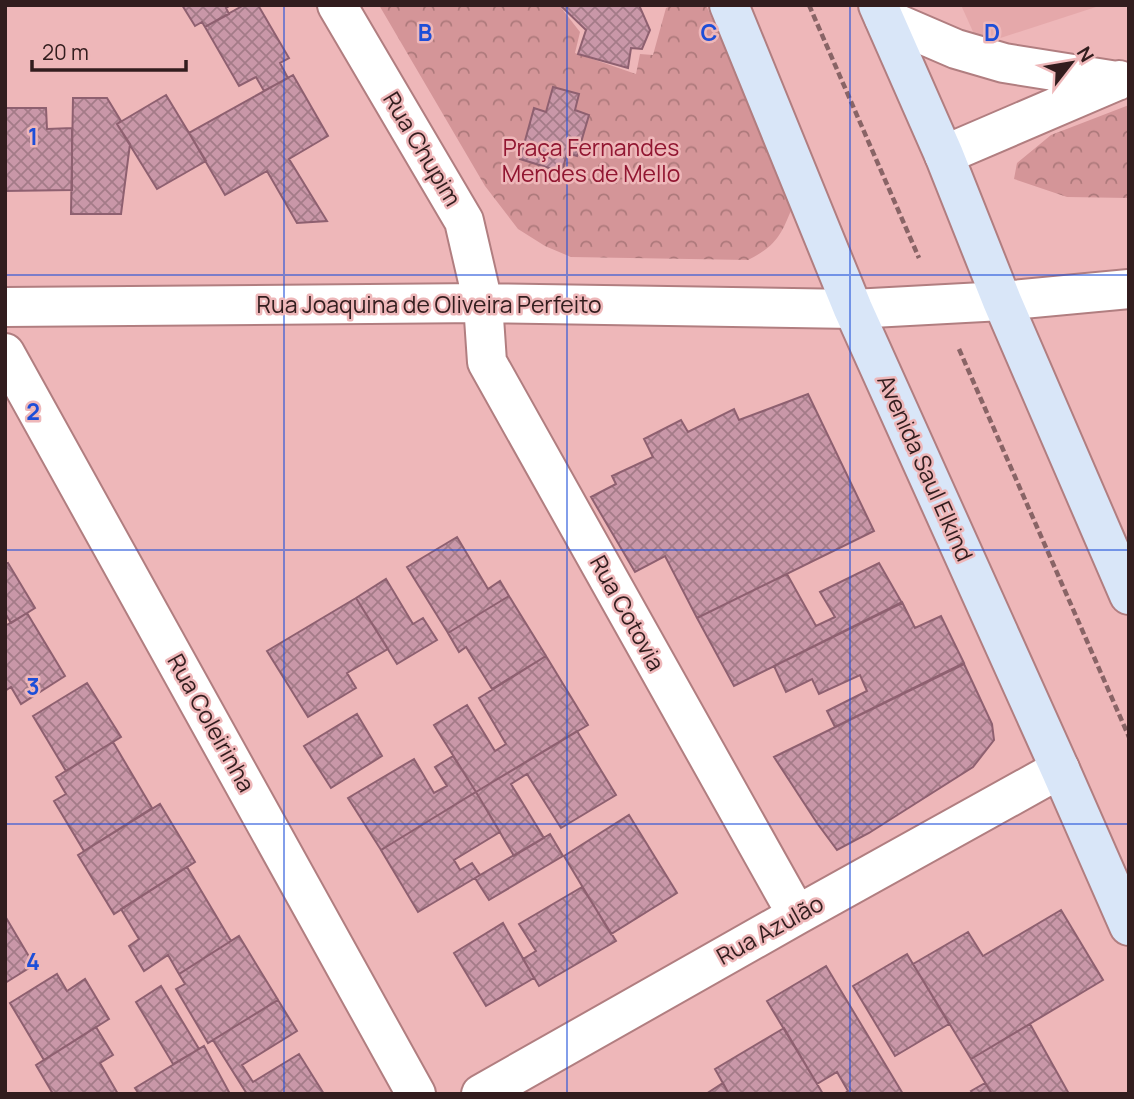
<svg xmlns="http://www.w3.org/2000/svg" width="1134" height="1099" font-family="Manrope,sans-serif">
  <defs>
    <pattern id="park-crowns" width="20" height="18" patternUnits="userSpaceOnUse" patternTransform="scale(1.75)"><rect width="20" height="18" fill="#d49598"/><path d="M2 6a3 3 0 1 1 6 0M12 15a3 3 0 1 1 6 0" fill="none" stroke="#ad797b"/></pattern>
    <pattern id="building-cross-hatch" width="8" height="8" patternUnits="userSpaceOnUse" patternTransform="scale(1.75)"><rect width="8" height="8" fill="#c997a8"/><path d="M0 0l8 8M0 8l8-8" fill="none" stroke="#a47b88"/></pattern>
  </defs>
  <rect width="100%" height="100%" fill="#eeb7b9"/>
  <path fill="#e5a8aa" d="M961,5h141l-123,40z"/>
  <path fill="url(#park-crowns)" d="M379,5h180l21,27 -5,21 61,21 4,-20 13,1 13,-47 7,-3h33l88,198c-12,30 -16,42 -46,57l-177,-3 -26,-11 -27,-17 -33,-43z
    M1129,105v93l-62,-1 -53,-18 3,-16 34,-28z"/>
  <path fill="url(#building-cross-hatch)" stroke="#8e6070" stroke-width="2" d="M182,5h49l-5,3 3,6 -24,13 -3,-5 -7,4z
    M244,5h14l31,53 -9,5 8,15 -24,13 -8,-14 -17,9 -34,-59z
    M560,5h79l11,25 -8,19 -11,-1 -3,20 -50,-14 8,-24z
    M293,75l35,61 -39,23 38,62 -30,2 -30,-52 -42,24 -36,-62z
    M553,87l26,7 -4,16 14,5 -12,41 -10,-3 -5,19 -42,-13 14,-51 12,4z
    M166,95l40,66 -49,28 -40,-65z
    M73,98h34l14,23 -4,3 13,20 -9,70h-50z
    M5,108h41l1,21 25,-1v62l-67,1z
    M808,394l66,137 -177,87 -32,-62 -30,16 -44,-75 25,-13 -4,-8 41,-19 -9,-18 37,-19 7,12 46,-23 5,11z
    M457,537l31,52 12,-8 9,15 -61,37 -41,-66z
    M8,563l27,45 -24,15 -6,-10v-49z
    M879,563l23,40 -168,83 -37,-68 90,-44 29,52 19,-9 -15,-25z
    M386,579l27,45 10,-6 14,22 -40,24 -41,-66z
    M509,596l37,60 -54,33 -26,-42 -7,5 -11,-19z
    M356,598l32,51 -41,24 9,15 -48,29 -41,-66z
    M902,602l13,26 26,-12 23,47 -129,64 -8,-16 40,-20 -7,-16 -41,19 -7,-15 -26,13 -12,-26z
    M27,613l38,63 -44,28 -10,-17 -6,4v-65z
    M546,656l42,69 -112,67 -42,-67 33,-20 28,46 11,-7 -27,-46z
    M964,664l28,60 2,16 -21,27 -104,66 -32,17 -20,-27 -43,-66z
    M87,683l34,54 -55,34 -33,-55z
    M357,714l25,42 -51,32 -27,-42z
    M577,731l39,64 -55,33 -34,-54 -16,10 33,54 -30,18 -38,-64z
    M113,742l39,66 -68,43 -30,-50 12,-7 -10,-17z
    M453,756l23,36 -95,58 -33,-52 66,-39 20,34 13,-7 -12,-19z
    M476,792l24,40 -46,28 6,10 12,-7 8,12 -62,37 -37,-62z
    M160,804l35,58 -81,52 -36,-59z
    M629,815l48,78 -66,41 -47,-78z
    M550,834l13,22 -74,44 -14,-22z
    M187,867l44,74 -52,33 -11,-19 -24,16 -15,-25 10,-7 -18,-30z
    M582,887l34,54 -77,45 -16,-27 13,-8 -17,-27z
    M1061,910l42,70 -132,79 -58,-95 55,-32 15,24z
    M5,916l29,49 -29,18z
    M503,923l31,55 -48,28 -32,-53z
    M239,936l39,64 -70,43 -32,-54 9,-5 -6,-10z
    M907,954l42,70 -54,32 -42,-70z
    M826,966l77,128h-59l4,-3 -11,-19 -20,12 -50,-83z
    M57,974l10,17 18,-12 24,40 -65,41 -34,-57z
    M161,986l38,63 -26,15 -37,-62z
    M278,1000l19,31 -55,34 11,17 46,-28 25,40h-77l-34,-54z
    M1030,1024l39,70h-77l-21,-35z
    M96,1027l17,28 -13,8 18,31h-65l-17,-29z
    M784,1028l39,66h-94l-14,-25z
    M204,1046l26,48h-91l-4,-6z
    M723,1083l6,11h-23z
    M985,1083l7,11h-19l-2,-3z"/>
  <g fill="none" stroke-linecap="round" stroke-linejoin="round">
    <defs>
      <path id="street" d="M337,5l127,216 19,82 4,59 310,553
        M884,18l72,31 48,14 113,18
        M944,155l175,-75
        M5,307l478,-4 370,6 149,-8 127,-12
        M5,353l411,741
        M481,1094l316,-179 263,-146"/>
      <path id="secondary" d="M729,5l124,304 207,460 69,157
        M878,5l66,150 58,146 127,294"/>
    </defs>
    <use href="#street" stroke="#b17e80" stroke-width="42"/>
    <use href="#secondary" stroke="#b17e80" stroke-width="42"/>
    <path stroke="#896466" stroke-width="4.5" stroke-dasharray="7 3.5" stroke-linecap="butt" d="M809,5l110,253
      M959,349l170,388"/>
    <use href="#street" stroke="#fff" stroke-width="38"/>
    <use href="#secondary" stroke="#d9e6f8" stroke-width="38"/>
  </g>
  <path fill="none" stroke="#1d4ed8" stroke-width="2" stroke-opacity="0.55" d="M284,5v1089M567,5v1089M850,5v1089M5,275h1124M5,550h1124M5,824h1124"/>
  <g text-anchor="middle" stroke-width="5" stroke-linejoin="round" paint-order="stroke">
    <g font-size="23" fill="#911631" stroke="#eeb7b9">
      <text x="591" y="156">Praça Fernandes<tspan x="591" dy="26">Mendes de Mello</tspan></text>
    </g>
    <g font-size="23" fill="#321d1e" stroke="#eeb7b9">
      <text transform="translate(422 149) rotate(59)" y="8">Rua Chupim</text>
      <text x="429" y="313">Rua Joaquina de Oliveira Perfeito</text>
      <text transform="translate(925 468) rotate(66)" y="8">Avenida Saul Elkind</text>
      <text transform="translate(627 613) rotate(61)" y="8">Rua Cotovia</text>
      <text transform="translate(211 723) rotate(61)" y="8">Rua Coleirinha</text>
      <text transform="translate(770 930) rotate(-29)" y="8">Rua Azulão</text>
    </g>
  </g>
  <g font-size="23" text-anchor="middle" font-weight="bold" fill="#1d4ed8" stroke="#eeb7b9" stroke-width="5" stroke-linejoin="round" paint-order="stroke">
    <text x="425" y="41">B</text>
    <text x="709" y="41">C</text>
    <text x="992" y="41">D</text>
    <text x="33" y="145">1</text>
    <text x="33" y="420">2</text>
    <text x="33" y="695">3</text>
    <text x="33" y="970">4</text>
  </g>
  <rect width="1134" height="1099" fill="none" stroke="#321d1e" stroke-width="14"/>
  <g transform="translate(1071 63) rotate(59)" stroke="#eeb7b9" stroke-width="5" paint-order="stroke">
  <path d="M0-5L12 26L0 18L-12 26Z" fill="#321d1e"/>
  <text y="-10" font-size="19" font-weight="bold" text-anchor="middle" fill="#321d1e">N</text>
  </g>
  <path d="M32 60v10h154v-10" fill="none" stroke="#321d1e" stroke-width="3.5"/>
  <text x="42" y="60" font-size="21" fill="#321d1e" stroke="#eeb7b9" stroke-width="5" paint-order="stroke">20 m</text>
</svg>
